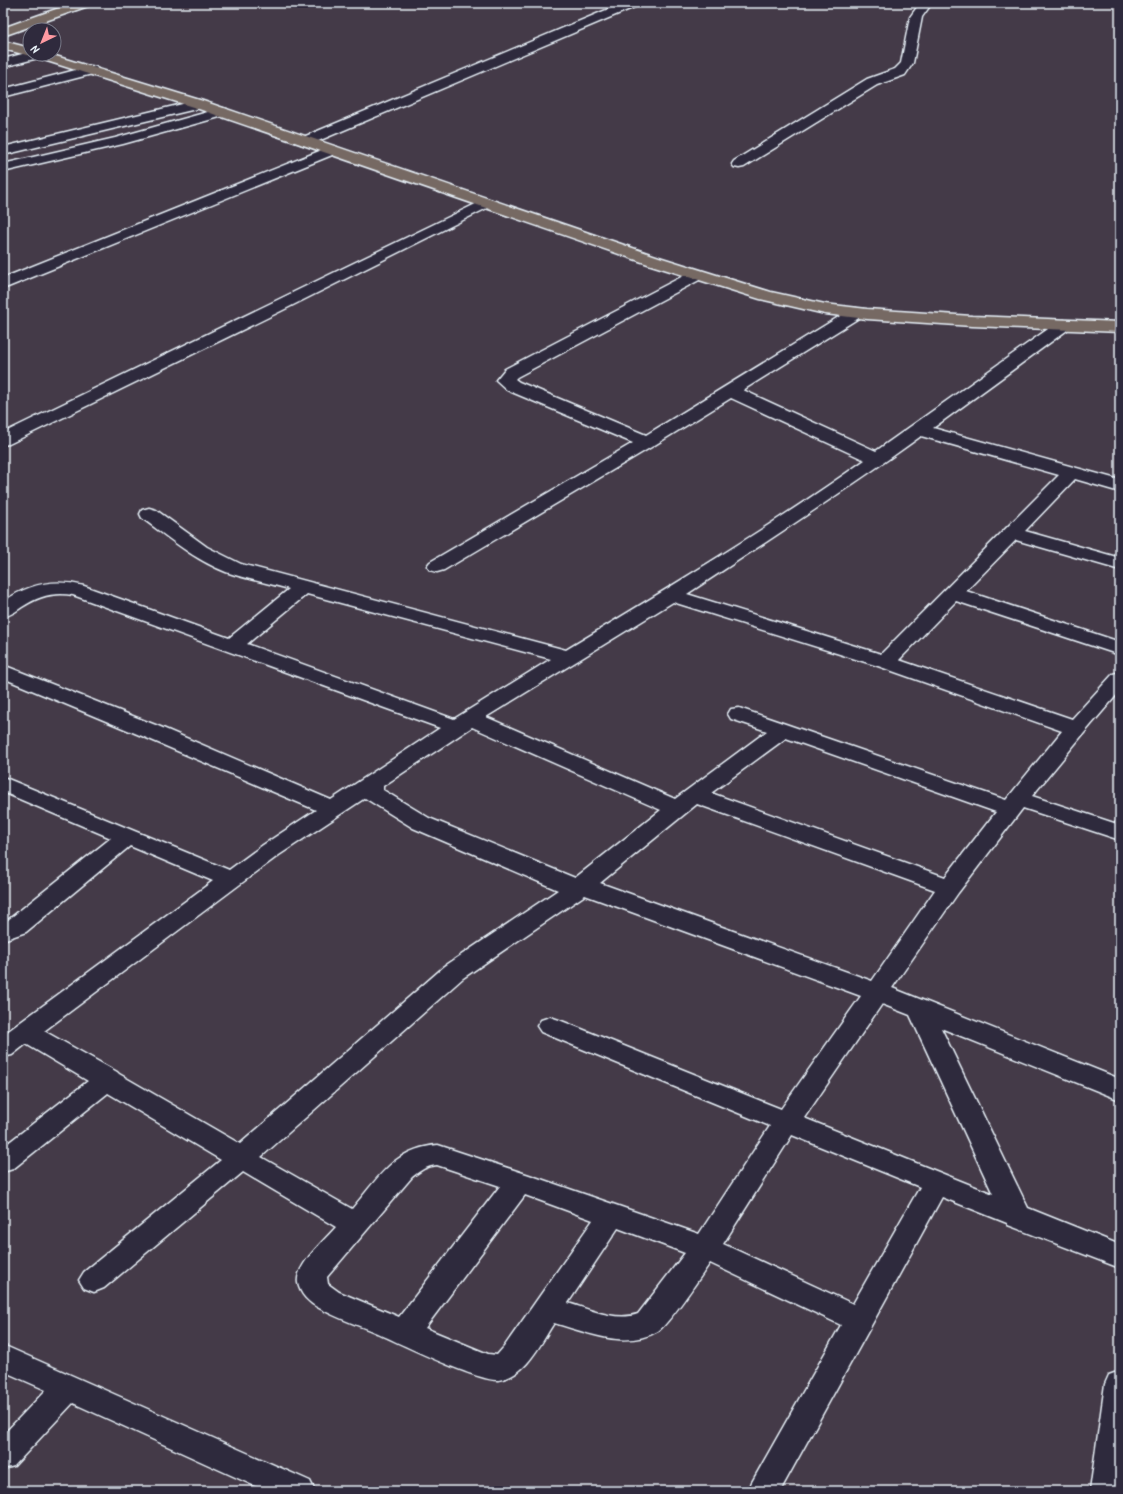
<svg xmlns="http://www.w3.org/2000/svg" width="1123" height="1494" font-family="Kalam,sans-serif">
  <rect width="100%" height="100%" fill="#443a48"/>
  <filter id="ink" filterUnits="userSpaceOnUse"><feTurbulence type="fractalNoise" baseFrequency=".025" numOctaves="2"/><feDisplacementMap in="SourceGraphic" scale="8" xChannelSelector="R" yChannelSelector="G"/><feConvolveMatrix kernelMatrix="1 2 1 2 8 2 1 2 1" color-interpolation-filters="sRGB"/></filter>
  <g filter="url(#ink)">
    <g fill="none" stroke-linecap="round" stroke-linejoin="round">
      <defs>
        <path id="minor" d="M623,3h16l-2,3 -326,138 -5,1 -5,-1 -2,-3 2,-3z
          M920,3h12l-10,14 -9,46 -8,12 -28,10 -133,82 -5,1 -5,-1 -2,-3 2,-3 133,-82 28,-10 6,-6 9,-46z
          M30,52v2h13l-1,3 -39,10v-8z
          M91,66l5,1 2,3 -2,3 -93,24v-8z
          M195,101l5,1 2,3 -2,3 -197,47v-8z
          M222,108l5,1 2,3 -2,3 -104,29 -120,28v-8l112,-26z
          M332,146l5,1 2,3 -2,3 -334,136v-11z
          M486,199l5,1 2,3 -2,3 -210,105 -272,133 -6,1v-12z
          M697,270l6,2 2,3 -2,3 -186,99 -2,2 4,3 127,53 204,-125 6,-2 6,2 2,3 -2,3 -119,74 133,61 182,-129 6,-2 6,2 2,3 -2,3 -137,100 187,52v12l-45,-13 -50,52 95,27v12l-104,-30 -50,51 154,51v13l-164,-54 -57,59 173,59 41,-45 7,-2v19l-36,42 -52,63 88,29v15l-97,-32 -65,85 -66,95 228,91v21l-179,-72 87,180 92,37v23l-112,-43 -1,-2 -65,-26 -162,294h-33l94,-166 -131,-62c-10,14 -41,61 -52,68 -33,19 -71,1 -104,-8 -14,21 -27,52 -55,57 -20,2 -100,-37 -122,-47 -19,-8 -40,-15 -58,-25 -10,-5 -19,-14 -21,-25 -3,-17 27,-43 38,-56l-93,-55 -139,116 -10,4 -10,-4 -5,-8 5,-8 137,-112 -113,-67 -95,76 -10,3v-25l85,-66 -62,-37 -14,11 -9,2v-22l210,-154 -83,-35 -104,86 -23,8v-17l5,-3 103,-82 -108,-46v-15l226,93 34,-25 53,-35 -174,-74 -139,-58v-13l155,61 173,74 109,-72 -367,-133c-20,-3 -34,1 -51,12 -6,4 -11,8 -19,10v-15c25,-18 51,-24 81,-16l145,52 60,-49c-21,-6 -43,-10 -63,-17 -31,-12 -57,-34 -84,-54l-2,-4 2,-4 7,-2 7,2 51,37 34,17 325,86c101,-61 203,-122 299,-190l-134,-62 -78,48 -209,124 -7,2 -7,-2 -3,-4 3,-4 203,-119 -126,-53 -11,-10 9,-11 186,-97zM921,436l138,39 -178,179 -194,-60c79,-52 158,-103 234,-158zM307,594l244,65 -97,60 -207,-75zM673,602l205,64 184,65 -56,69 -267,-92 -8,1 -3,5 3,5 36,12 -92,68 -189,-82zM472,727l189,83 -86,68 -146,-60 -46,-28v-4zM786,738l210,74 -51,65 -234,-84zM365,798l48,30 145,62 -113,76 -205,178 -121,-70 -2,-2 -73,-41 235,-176zM697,804l238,86 -63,91 -272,-98zM585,895l276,101 -80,113 -222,-89 -9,-3 -9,3 -4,6 4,6 229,94 -71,108 -170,-59 -91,-30c-44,3 -60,34 -86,64l-91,-52 202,-179zM882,1004l28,11 83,179 -189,-76zM792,1135l128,52 -67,117 -130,-60zM437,1165l63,21 -101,131 -60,-25 -11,-8 -1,-7 85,-100c9,-7 14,-11 25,-12zM525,1195l68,25 -89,127 -7,8 -9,-1 -63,-26zM618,1228l67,25 -47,61c-22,8 -50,-5 -70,-11z
          M3,1345l307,136 5,10h-49l-193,-88 -59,63 -11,3v-34l43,-45 -43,-19z
          M1120,1371v120h-30l15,-107 4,-9z"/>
        <path id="major" d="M73,3h17l-2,3 -85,30v-8z
          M3,41l27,7v6h19l154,47 456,156 112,35 54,12 42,5 105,7 148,6v10l-148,-6 -105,-7 -42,-5 -65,-15 -112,-35 -455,-157 -162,-51 -28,-7z"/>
      </defs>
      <use href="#minor" stroke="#e8f1f8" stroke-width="3"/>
      <use href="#major" stroke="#e8f1f8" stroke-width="3"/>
      <use href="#minor" fill="#2f2a3d" fill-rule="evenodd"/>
      <use href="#major" fill="#766964" fill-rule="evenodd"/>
    </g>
  </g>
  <rect width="1123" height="1494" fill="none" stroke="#2f2a3d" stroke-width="16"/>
  <rect x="8" y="8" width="1107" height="1478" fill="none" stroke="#e8f1f8" stroke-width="1.5" filter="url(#ink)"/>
  <g transform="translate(42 42) rotate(223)"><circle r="19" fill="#2f2a3d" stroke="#797a88"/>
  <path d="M0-3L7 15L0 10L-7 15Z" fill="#ff9aa2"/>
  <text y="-6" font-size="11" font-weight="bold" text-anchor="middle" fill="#e8f1f8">N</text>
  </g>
</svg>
